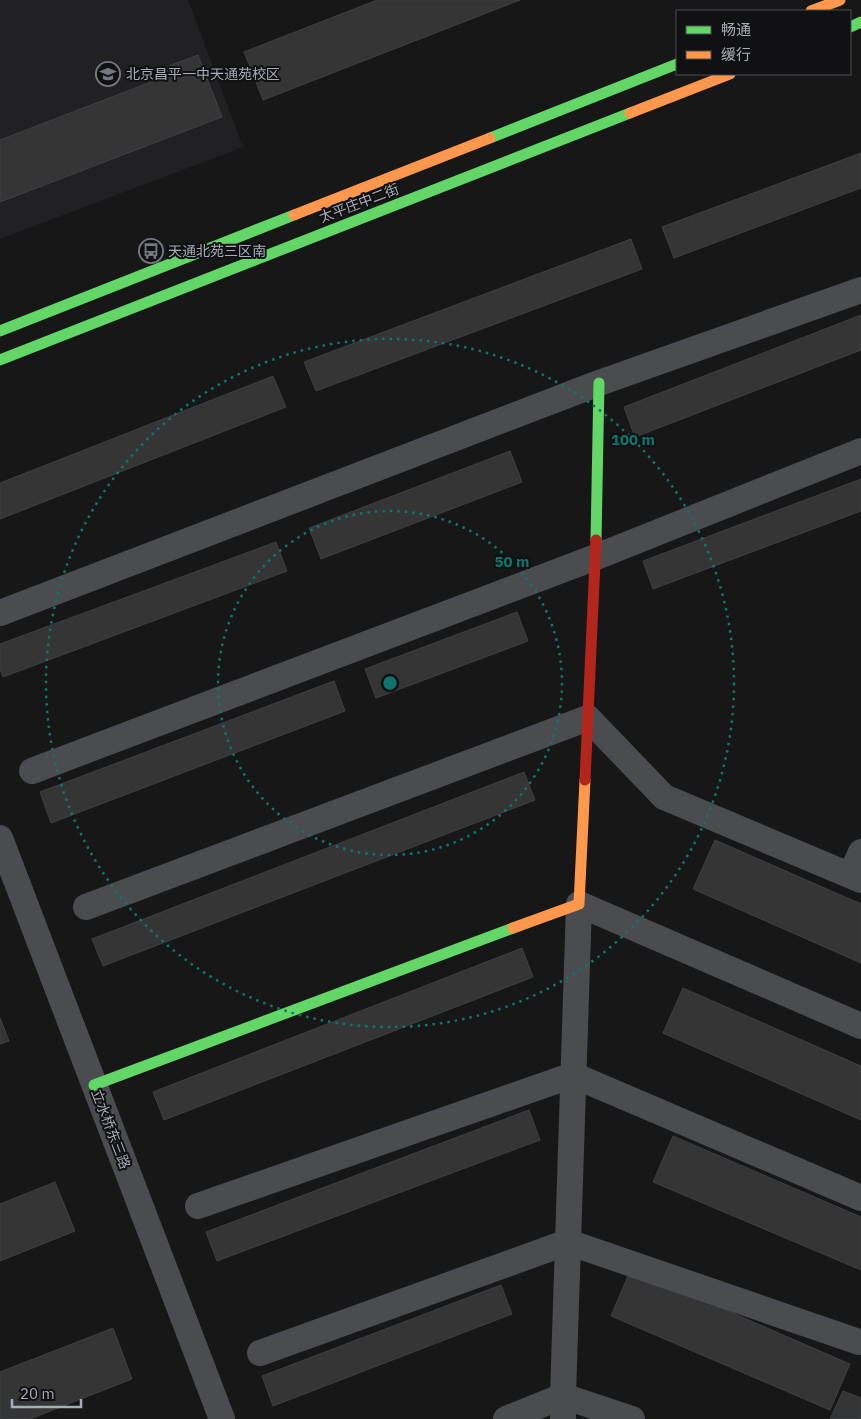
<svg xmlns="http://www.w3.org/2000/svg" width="861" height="1419" font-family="'IBM Plex Sans','Noto Sans SC',sans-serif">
  <rect width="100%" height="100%" fill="#171717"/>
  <path fill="#212123" d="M0,0h188l55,147 -243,92z"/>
  <path fill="#353536" stroke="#3f4043" d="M377,0h143l-257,100 -19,-48z
    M198,55l24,62 -222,85v-62l169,-65 -3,-8z
    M861,153v35l-187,70 -12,-31z
    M631,239l11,30 -326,122 -12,-29z
    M861,315v35l-226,87 -11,-30z
    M273,376l13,31 -286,112v-36z
    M510,451l12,31 -201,77 -12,-31z
    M861,479v32l-208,78 -10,-28z
    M276,542l11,29 -284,106 -3,-8v-25z
    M517,612l11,29 -152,57 -11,-29z
    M334,681l11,30 -294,112 -11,-31z
    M524,772l11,28 -432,166 -11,-27z
    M715,840l146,64v59l-168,-74z
    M522,948l11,29 -369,143 -11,-28z
    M683,988l178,78v54l-198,-87z
    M0,1018l9,23 -9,3z
    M529,1110l11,30 -323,121 -11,-29z
    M673,1136l188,81v53l-208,-88z
    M55,1182l20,49 -75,30v-57z
    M631,1269l219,95 -20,46 -219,-94z
    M501,1285l11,29 -239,92 -11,-30z
    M113,1328l19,51 -102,40h-30v-47z
    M843,1391l18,7v21h-31z"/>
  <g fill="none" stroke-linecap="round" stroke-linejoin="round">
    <path stroke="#4b4c50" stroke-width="26" d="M0,613l599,-230 262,-93
      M32,771l564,-214 265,-106
      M0,838l222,581
      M851,875l10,-23
      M86,907l502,-189 76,79 197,83
      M198,1206l375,-131 288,123
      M260,1353l308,-111 291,100
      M506,1419l57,-23 16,-492 282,122
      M563,1419v-23l69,23"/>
    <path stroke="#63d668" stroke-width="11" d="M850,27l11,-5
      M490,138l187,-74
      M0,331l294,-116
      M0,360l630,-247
      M596,540l3,-157
      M94,1085l419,-157"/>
    <path stroke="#ff974d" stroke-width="11" d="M811,11l29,-11
      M630,113l100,-39
      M294,215l196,-77
      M513,928l66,-24 6,-124"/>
    <path stroke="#b3261e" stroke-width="11" d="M585,780l11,-240"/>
  </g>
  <g fill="none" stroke="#0f766e" stroke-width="2.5" stroke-dasharray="2.5 5">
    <circle cx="390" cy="683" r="172"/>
    <circle cx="390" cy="683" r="344"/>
  </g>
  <defs>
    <symbol id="school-ring" viewBox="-11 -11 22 22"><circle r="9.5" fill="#111113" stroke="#757880" stroke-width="1.5"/><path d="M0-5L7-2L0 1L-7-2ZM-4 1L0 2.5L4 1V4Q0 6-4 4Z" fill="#757880"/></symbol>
    <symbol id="bus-ring" viewBox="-11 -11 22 22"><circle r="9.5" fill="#111113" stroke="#757880" stroke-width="1.5"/><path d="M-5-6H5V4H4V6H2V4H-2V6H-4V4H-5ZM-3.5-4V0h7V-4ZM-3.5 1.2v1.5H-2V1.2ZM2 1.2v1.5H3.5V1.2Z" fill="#757880"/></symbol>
  </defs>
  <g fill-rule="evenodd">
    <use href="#school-ring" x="94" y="60" width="28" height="28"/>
    <use href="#bus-ring" x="137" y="237" width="28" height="28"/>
  </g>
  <g text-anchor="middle" stroke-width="4" stroke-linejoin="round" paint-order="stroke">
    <g font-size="14" fill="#a8adb8" stroke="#111113" text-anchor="start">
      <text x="126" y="79">北京昌平一中天通苑校区</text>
      <text x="168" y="256">天通北苑三区南</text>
    </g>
    <g font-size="14" fill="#a8adb8" stroke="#111113">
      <text transform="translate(359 203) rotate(-21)" y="5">太平庄中二街</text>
      <text transform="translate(111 1129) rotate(69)" y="5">立水桥东三路</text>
    </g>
  </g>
  <circle cx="390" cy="683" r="8" fill="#0f766e" stroke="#111113" stroke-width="2.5"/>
  <g font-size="15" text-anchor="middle" font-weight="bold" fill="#0f766e" stroke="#111113" stroke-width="4" stroke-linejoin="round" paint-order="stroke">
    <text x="633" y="445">100 m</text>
    <text x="512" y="567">50 m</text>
  </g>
  <rect x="676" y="10" width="175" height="65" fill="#111113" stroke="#4d4f55"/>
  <rect x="686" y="26" width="25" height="8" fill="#63d668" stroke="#4d4f55"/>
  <text x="721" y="35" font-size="15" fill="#a8adb8">畅通</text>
  <rect x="686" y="51" width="25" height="8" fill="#ff974d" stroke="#4d4f55"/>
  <text x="721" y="60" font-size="15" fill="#a8adb8">缓行</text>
  <path d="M12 1399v8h69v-8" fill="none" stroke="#a8adb8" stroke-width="2.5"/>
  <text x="20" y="1399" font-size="15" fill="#a8adb8" stroke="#111113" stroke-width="4" paint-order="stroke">20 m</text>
</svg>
